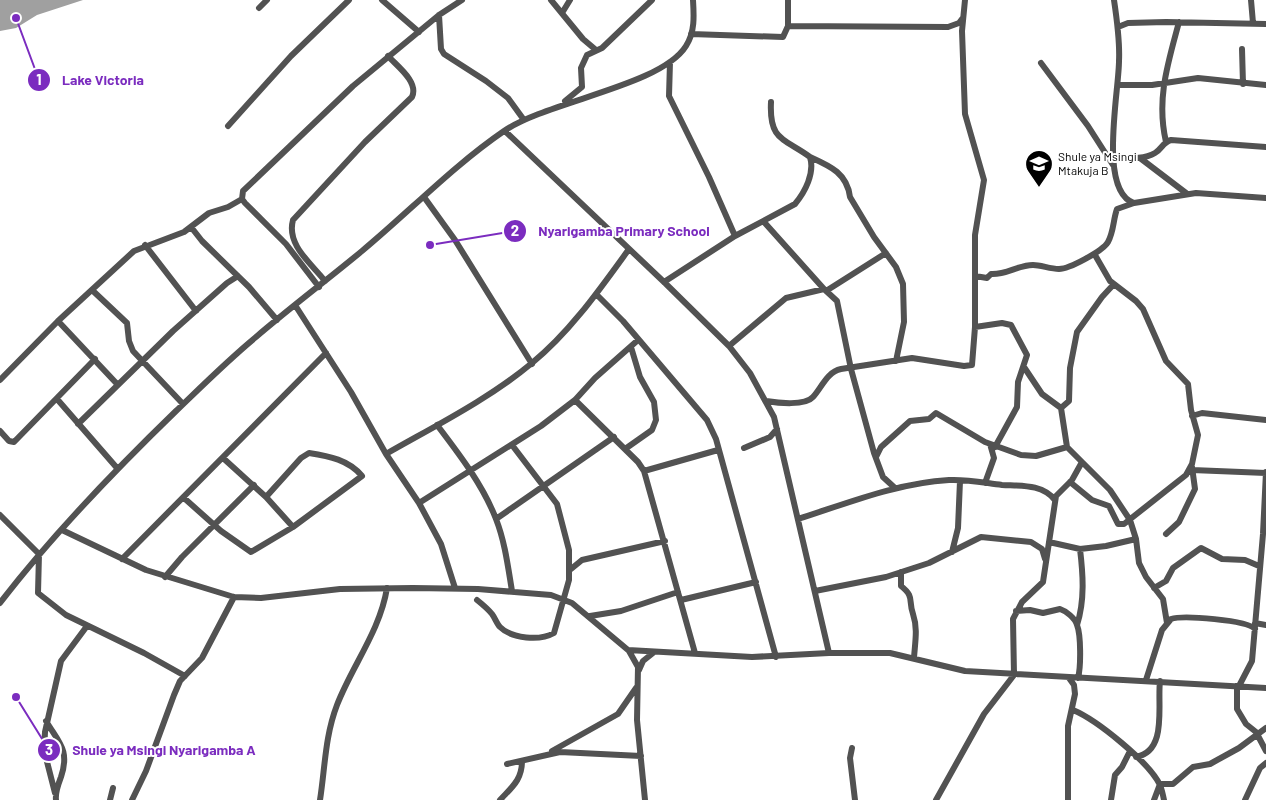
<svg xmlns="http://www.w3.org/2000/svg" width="1266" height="800" font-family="Barlow,sans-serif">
  <rect width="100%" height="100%" fill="#fff"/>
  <path fill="#a0a0a0" d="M0,0h83l-46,15 -21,13 -16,3z"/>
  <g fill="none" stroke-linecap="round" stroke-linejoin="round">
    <path stroke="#525252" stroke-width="6" d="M382,0l37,32
      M551,0l32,39 13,11
      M1114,0c3,20 6,41 5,61 0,31 -21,130 15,142l62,-10 70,5
      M1251,0l2,23
      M259,8l8,-8
      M562,13l8,-13
      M439,15l2,34 3,5 42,27 22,17 16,22
      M788,26l160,1 11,-4 3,-4
      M1118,27l10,-4 38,-1 100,2
      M691,34l92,3 5,-11v-26
      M1242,49l1,35
      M670,62l-1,34 40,81 26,59
      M1041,63l47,63 25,39
      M1119,85h33l46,-7 68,7
      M565,101l17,-14 -1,-19 6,-13 15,-7 50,-48
      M228,126l63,-70 58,-56
      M505,131l159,151 65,64 21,27 24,44 55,236
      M1166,142c-10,-43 2,-79 13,-120
      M810,157c20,9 37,16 40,40l24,40 22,30 7,17 1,38 -8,39
      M1113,158c14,0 30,2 42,-5 7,-4 8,-11 16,-13l95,7
      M1140,158l46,35
      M424,197l31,43 77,124
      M764,222l60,67 13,12 14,68 23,84 9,24 12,11
      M191,227l11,14 47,46 28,33
      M145,245l51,66
      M975,276l12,2 4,-4c15,1 27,-9 42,-9 8,0 17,4 26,4 10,0 44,-18 49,-27 6,-11 5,-22 9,-33l17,-6
      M325,281c-13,-17 -39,-36 -32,-61l72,-78 47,-45c7,-15 -15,-31 -24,-41
      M664,282l71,-46 60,-32c10,-12 20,-31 15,-47 -26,-19 -41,-16 -39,-55
      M319,287l-33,-43 -41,-41 -3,-4 1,-8 110,-105 86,-71 23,-15
      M92,290l35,33 2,18 4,10 50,53
      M826,291l60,-38
      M596,294l27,27 84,99 9,19 60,218
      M295,305l56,87 35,62 33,49 22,41 14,44
      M58,321l60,64
      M975,327l27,-4 9,2 16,30 -9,27 -1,25 -22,40
      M729,346l57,-48 38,-9
      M1024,367l18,27 19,14 6,39
      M0,380l58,-59 76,-70 50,-19 25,-19 19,-6 14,-8
      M57,399l60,69
      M575,400l63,62 6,9 51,182
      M766,401c12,2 39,5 47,-4 9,-10 14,-25 28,-28l71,-11 52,8 8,-1 3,-38v-92l9,-55 -19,-66 -3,-83 3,-31
      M1061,408l8,-7 1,-33 7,-36 25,-35 12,-13
      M1192,416l10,-3 64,7
      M78,424l95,-93 54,-48 11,-7
      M437,425c22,29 46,60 59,94 9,23 12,48 16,72
      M0,431l9,10 5,1 81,-83
      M744,448l26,-11 7,-8
      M625,449l27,-19 4,-10 -2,-18 -14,-25 -9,-30
      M386,454c49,-28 103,-55 146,-91 38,-31 68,-74 97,-114
      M876,457l5,-10 29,-26 19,-2 7,-6 49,29 36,13 15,1 31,-9 43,43 20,30 6,19 3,24 7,14 17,22 4,24
      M223,458l43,39 27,30
      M1192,470l74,3
      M644,471l74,-21
      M1070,482l22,18 17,6 9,18h6l62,-49 6,-11 6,-29 -7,-25 -3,-26 -22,-23 -23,-52 -7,-8 -26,-20 -15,-26
      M985,483l9,-25 -4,-14
      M184,498l37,33 30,21 42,-25 69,-51c-13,-16 -33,-20 -53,-23l-8,5 -35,39
      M419,503l122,-77 34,-26 20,-22 43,-38
      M0,515l39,39 -1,39 28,22 78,38 41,23
      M496,519l118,-82
      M798,519c50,-16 99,-36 151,-39 18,-1 36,3 53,5 20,1 40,-1 53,15
      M62,530l84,40 88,27 27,1 79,-9 73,-1 65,1 73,6 21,8 56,47 124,7 77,-4h61l75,18 301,17
      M1166,534l13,-12 16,-33 -3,-22
      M1049,542l31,7 26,-3 30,-7
      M952,552l6,-24 2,-47
      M122,559l204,-206
      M571,569l11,-9 83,-19
      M901,572v14c14,11 7,14 12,28 5,15 2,28 1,44
      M165,577l17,-20 72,-72
      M1154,588l12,-7 7,-13 28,-20 21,11 23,1 14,6
      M815,591l71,-14 43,-14 52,-26 50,5 11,7 3,10
      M477,600c5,4 11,9 15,14 3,4 5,10 8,13 12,12 40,14 54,6l15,-53v-30l-12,-46 -45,-59
      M681,600l75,-18
      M0,603c53,-69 113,-131 176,-192 26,-25 52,-51 80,-74 35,-30 71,-57 106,-86 48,-40 91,-85 142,-120 44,-30 157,-45 182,-85 9,-14 8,-30 7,-46
      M1016,611l14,-1 13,3 17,-4c6,2 15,9 17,16 4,10 4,42 1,53
      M590,616l31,-5 57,-19
      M1255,623l11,2
      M1077,625c8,-25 6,-51 3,-76
      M629,651l9,16 -1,53 8,80
      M639,670l4,-9 10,-8
      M1146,680l16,-50 9,-11c12,-4 76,1 84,10
      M1237,686v23l9,15 10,8 10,19
      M1239,686l13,-25 11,-127 3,-62
      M1073,710c24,10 76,52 87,75 2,5 3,10 4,15
      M46,721c13,22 24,29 15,56 -3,8 -6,15 -5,23
      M852,748l-2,10 5,42
      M552,751l66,-37 18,-26
      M1136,757c32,-6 21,-52 24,-76
      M507,764l53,-12 81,4
      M55,793l-11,-43 1,-18 16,-71 26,-35
      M110,800l3,-12
      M132,800l14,-29 28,-76 6,-14 22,-23 32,-61
      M320,800c5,-32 5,-64 17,-95 15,-39 43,-74 50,-117
      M500,800c12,-13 22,-20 22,-39
      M936,800l48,-86 30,-39 -1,-56 9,-17 21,-20 13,-86 16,-16 10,-18
      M1068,800v-74l7,-32 -1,-9 -5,-7
      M1111,800l4,-25 7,-8 8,-16
      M1154,800l6,-16h13l20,-17 17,-3 29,-16 27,-20
      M1245,800l15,-32 6,-5"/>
  </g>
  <defs>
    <symbol id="school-pin" viewBox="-11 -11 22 30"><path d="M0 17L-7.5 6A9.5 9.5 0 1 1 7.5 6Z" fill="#000" stroke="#fff"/><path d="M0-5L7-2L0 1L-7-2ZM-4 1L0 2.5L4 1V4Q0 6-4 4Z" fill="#fff"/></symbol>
  </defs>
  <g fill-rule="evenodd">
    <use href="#school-pin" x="1023" y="148" width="32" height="43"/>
  </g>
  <g text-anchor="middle" stroke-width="4" stroke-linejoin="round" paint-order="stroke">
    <g font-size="12" fill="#000" stroke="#fff" text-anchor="start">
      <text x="1058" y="161">Shule ya Msingi<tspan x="1058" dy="14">Mtakuja B</tspan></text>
    </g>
  </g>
  <path fill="none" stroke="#7b2cbf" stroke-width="2" d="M16 18L39 80M430 245L515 231M16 697L49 750"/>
  <g fill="#7b2cbf" stroke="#fff" stroke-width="2">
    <circle cx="16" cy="18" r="5"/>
    <circle cx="430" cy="245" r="5"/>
    <circle cx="16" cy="697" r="5"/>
    <circle cx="39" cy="80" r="12"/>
    <circle cx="515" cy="231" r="12"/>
    <circle cx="49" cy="750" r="12"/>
  </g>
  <g font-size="15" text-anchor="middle" font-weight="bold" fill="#fff">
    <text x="39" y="85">1</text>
    <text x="515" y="236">2</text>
    <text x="49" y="755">3</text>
  </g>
  <g font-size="14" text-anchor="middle" font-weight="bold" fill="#7b2cbf" stroke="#fff" stroke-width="4" stroke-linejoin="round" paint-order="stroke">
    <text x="103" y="85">Lake Victoria</text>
    <text x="624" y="236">Nyarigamba Primary School</text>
    <text x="164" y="755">Shule ya Msingi Nyarigamba A</text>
  </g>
</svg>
